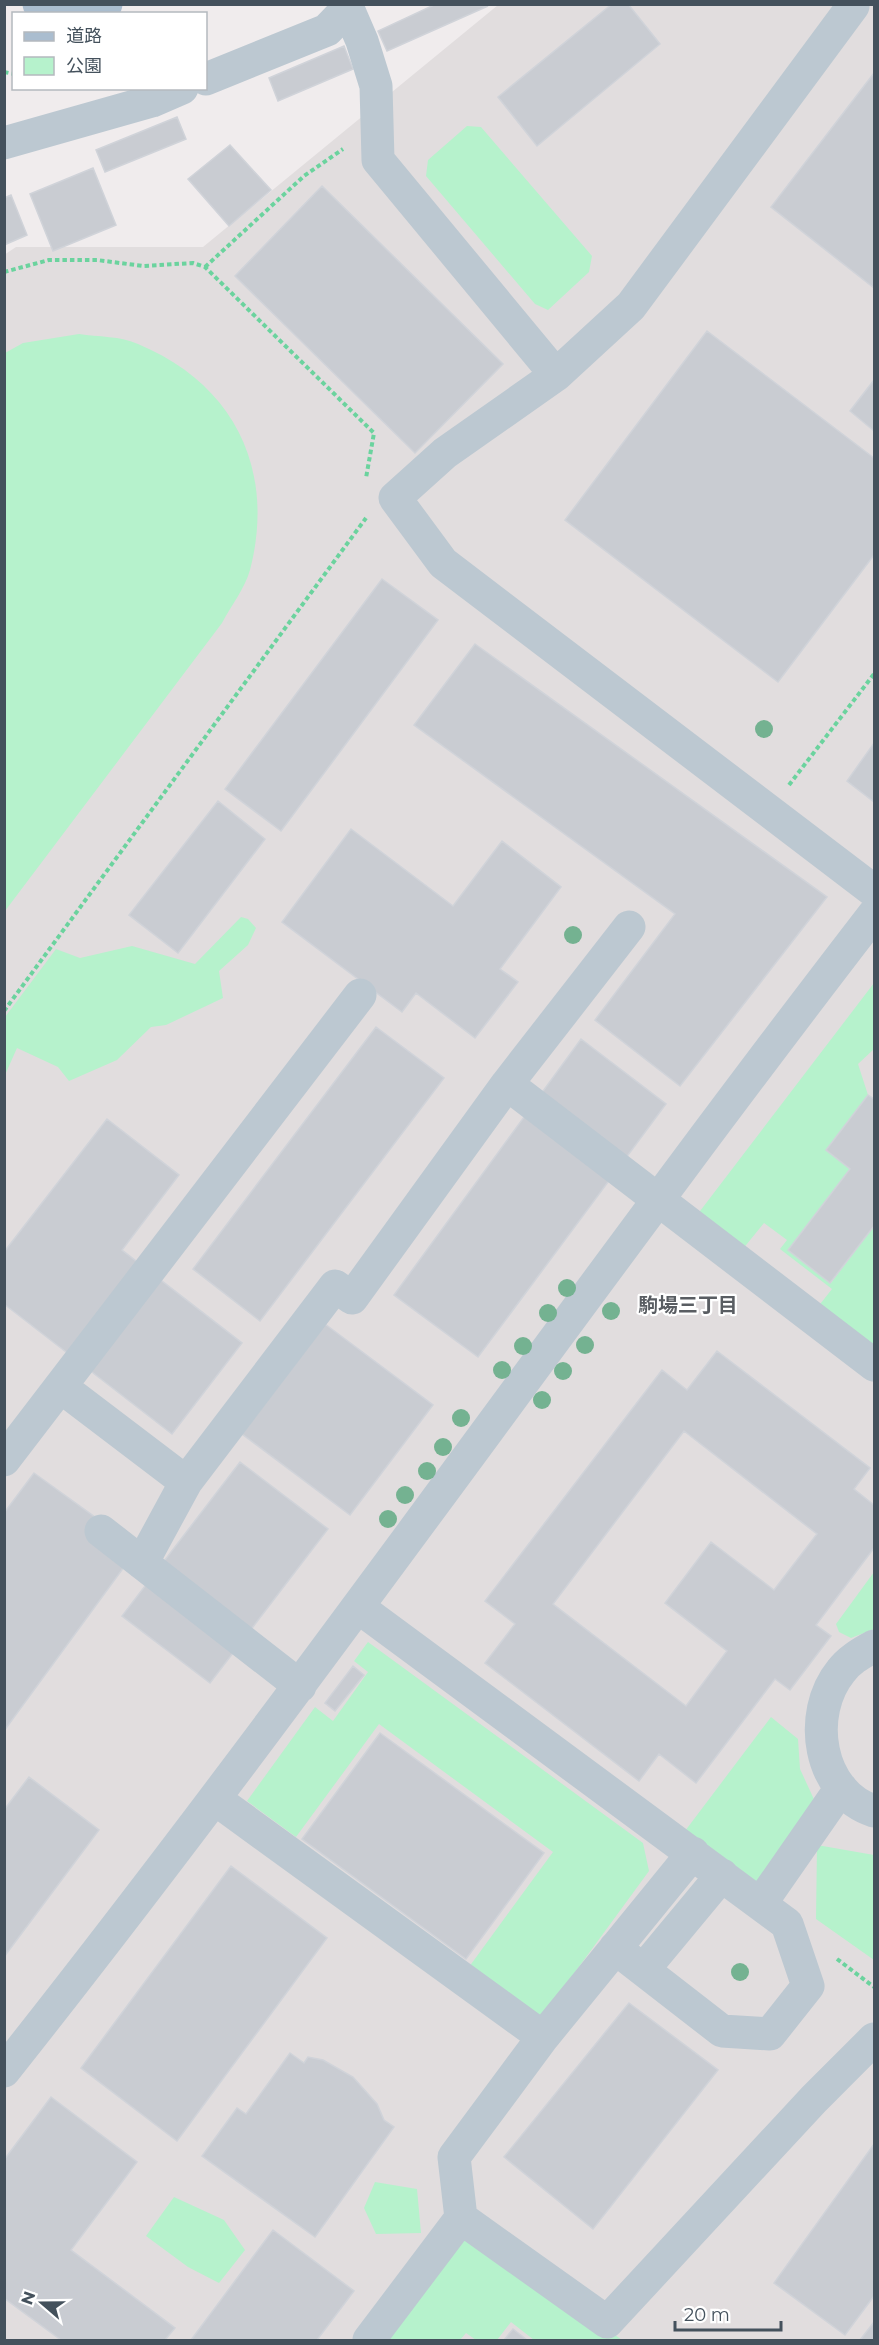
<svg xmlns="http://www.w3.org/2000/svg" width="879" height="2345" font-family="Montserrat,'Noto Sans JP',sans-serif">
  <rect width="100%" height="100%" fill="#f0eced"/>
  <path fill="#e1ddde" d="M498,5h376v2335h-869l-1,-2085 12,-8h187z"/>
  <path fill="#b6f2cc" d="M467,126l14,1 111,129 -3,16 -41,38 -13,-6 -109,-128 2,-16z
    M79,334c19,3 42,2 59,10 96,40 138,125 112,226 -5,18 -19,36 -28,53l-217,288v-558l18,-10z
    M241,917l7,2 8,9 -8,17 -29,26 4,27 -57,27 -15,2 -34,33 -48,21 -11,-14 -41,-19 -12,27v-58l51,-68 24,9 52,-12 63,18z
    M874,983v66l-16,15 10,31 -42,55 24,19 -62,81 43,33 43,-57v126l-57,-44 15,-19 -52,-40 7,-9 -23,-17 -22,27 -45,-35z
    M874,1572v57l-23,9 -12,-6 -3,-8z
    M368,1642l275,201 6,28 -109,149 -71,-53 84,-115 -174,-128 -83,113 -49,-36 68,-94 18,14 35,-49 -14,-11z
    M771,1717l27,22 2,30 18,39 -59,84 -77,-57z
    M817,1845l57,10v105l-58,-41z
    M375,2182l42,7 4,44 -45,1 -12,-26z
    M174,2197l50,23 21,30 -26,33 -31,-16 -42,-31z
    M462,2226l142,101 18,13h-88l-23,-18 -14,18h-21l-10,-7 -6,7h-82z"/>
  <path fill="#c9ccd2" stroke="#d0d3d9" stroke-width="1.5" fill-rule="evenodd" d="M436,4l52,2 -101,45 -9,-20z
    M612,4h16l32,40 -123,102 -39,-49z
    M344,46l9,23 -75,32 -9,-23z
    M874,73v215l-103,-81z
    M177,117l9,22 -81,33 -9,-22z
    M230,145l41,45 -42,36 -41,-47z
    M93,168l23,57 -63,26 -23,-57z
    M322,186l181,178 -88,89 -180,-177z
    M11,195l16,40 -23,10v-47z
    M707,331l167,127v97l-96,127 -213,-162z
    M874,380v51l-24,-20z
    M382,579l56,41 -157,211 -56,-42z
    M475,644l352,253 -147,189 -85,-66 80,-106 -261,-189z
    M874,743v59l-27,-21z
    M218,801l47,38 -87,114 -49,-38z
    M351,829l102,77 49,-65 59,46 -61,82 18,13 -43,56 -59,-45 -14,19 -120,-90z
    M376,1027l68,51 -184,243 -67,-52z
    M581,1039l85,65 -188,253 -84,-62z
    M868,1095l6,4v127l-44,57 -42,-33 62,-81 -24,-19z
    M107,1119l72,56 -57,75 120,93 -70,91 -168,-130v-52z
    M325,1324l108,81 -83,110 -108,-81z
    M717,1351l153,117 -16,21 20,16v43l-58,77 15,11 -41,54 -15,-11 -79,104 -37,-29 -20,27 -154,-118 30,-39 -30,-23 177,-231 25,20zM684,1431l133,103 -43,56 -63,-48 -46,61 62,48 -41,55 -133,-102z
    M240,1462l88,67 -118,154 -88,-67z
    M34,1473l104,75 -134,183v-218z
    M353,1666l11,9 -29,36 -10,-8z
    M380,1733l164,120 -78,106 -164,-120z
    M29,1777l70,53 -95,127v-147z
    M231,1866l96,72 -150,203 -96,-73z
    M629,2003l89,67 -125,159 -89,-72z
    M290,2053l14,10 4,-6 15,3 30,17 24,27 7,16 10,7 -79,110 -113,-81 35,-48 9,6z
    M51,2097l86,65 -66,88 104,78 -10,12h-104l-57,-42v-138z
    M874,2144v152l-29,39 -71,-52z
    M273,2230l81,61 -37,49h-126z
    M874,2322v18h-14z
    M513,2329l14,11h-23z"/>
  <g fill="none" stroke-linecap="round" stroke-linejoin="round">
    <path stroke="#6bd39e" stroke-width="4" stroke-dasharray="4.5 3" stroke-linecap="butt" d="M4,72l10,2
      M205,267l99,-91 39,-27
      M4,272l45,-12h48l46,6 50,-3 12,4 169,166 -8,45
      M789,785l85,-111
      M4,1011l362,-493
      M837,1959l37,28"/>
    <path stroke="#bcc8d1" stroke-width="33" d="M346,4l16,37 14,45 2,74 178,215 -111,78 -50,45 48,65 431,328
      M206,79l121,-49 20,-21
      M4,143l148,-42 30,-13
      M556,375l75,-69 222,-300
      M629,927l-122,157 367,281
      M61,1387l125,95 149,-196 17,12 155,-214
      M4,1460l356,-465
      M101,1531l199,155
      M142,1563l44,-81
      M358,1607l429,317 21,62 -38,48 -48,-3 -107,-83
      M874,1646c-12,7 -24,13 -33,25 -35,43 -23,122 33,140
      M215,1799l328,238
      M761,1903l80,-115
      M644,1969l78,-94
      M4,2071c300,-378 575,-775 870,-1157
      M461,2218l146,104 207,-223 60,-60
      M369,2340l92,-122 -7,-61 89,-120 150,-184"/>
    <path stroke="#aabdcf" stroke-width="33" d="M39,4h67"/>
  </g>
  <g fill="#74b291">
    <circle cx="764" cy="729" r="9"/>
    <circle cx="573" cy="935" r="9"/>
    <circle cx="567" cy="1288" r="9"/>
    <circle cx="611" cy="1311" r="9"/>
    <circle cx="548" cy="1313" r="9"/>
    <circle cx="585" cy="1345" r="9"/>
    <circle cx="523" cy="1346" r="9"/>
    <circle cx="502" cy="1370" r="9"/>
    <circle cx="563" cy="1371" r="9"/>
    <circle cx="542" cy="1400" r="9"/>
    <circle cx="461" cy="1418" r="9"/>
    <circle cx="443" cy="1447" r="9"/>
    <circle cx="427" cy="1471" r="9"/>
    <circle cx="405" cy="1495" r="9"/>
    <circle cx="388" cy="1519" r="9"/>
    <circle cx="740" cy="1972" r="9"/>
  </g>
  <g text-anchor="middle" stroke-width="4.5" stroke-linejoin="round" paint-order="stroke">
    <g font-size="20" font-weight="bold" fill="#595d62" stroke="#fff">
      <text x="688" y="1312">駒場三丁目</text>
    </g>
  </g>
  <rect width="879" height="2345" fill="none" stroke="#44515c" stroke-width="12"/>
  <rect x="12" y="12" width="195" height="78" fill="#ffffff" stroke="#b4b9be" stroke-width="1.5"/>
  <rect x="24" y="32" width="30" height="9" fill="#aabdcf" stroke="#b4b9be" stroke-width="1.5"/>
  <text x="66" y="42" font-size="18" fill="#44515c">道路</text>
  <rect x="24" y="57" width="30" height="18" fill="#b6f2cc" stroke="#b4b9be" stroke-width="1.5"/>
  <text x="66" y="72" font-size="18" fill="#44515c">公園</text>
  <g transform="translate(42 2303) rotate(290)" stroke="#ffffff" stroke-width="4.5" paint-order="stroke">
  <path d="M0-4.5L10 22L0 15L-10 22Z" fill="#44515c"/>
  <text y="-9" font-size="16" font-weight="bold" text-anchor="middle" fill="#44515c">N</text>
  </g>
  <path d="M675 2321v9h106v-9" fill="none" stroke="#44515c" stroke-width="3"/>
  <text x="684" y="2321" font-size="18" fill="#44515c" stroke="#ffffff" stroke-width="4.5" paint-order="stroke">20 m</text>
</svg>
